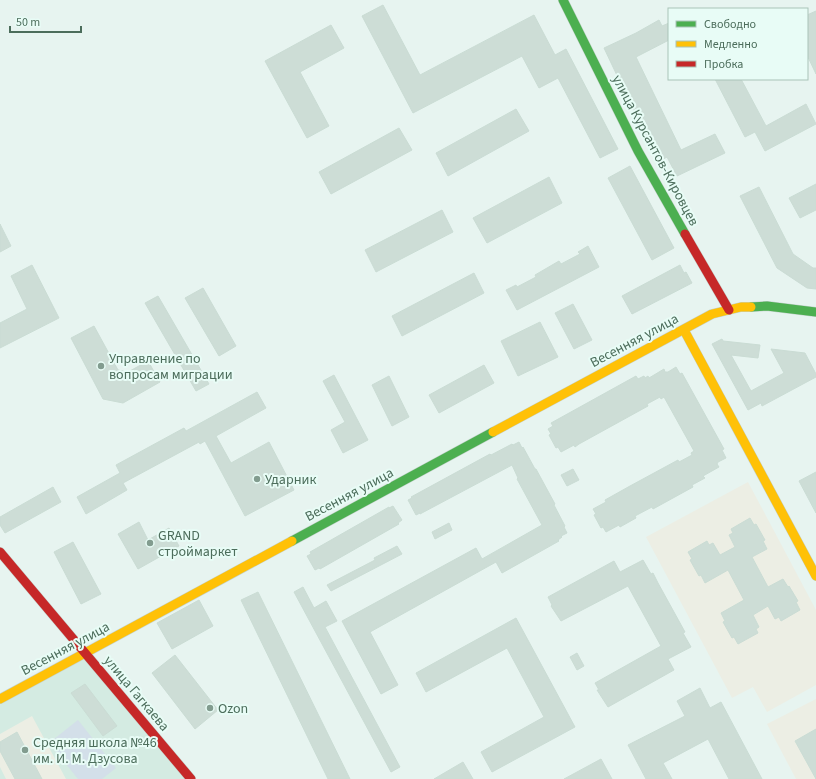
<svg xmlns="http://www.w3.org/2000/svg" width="816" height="779" font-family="'Source Sans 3',sans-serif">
  <rect width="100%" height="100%" fill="#e7f4f0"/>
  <path fill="#d4ebe2" d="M85,653l106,126h-191v-80z"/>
  <path fill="#eceee4" d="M748,482l68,128v75l-49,27 -14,-25 -21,11 -86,-161z
    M816,699v80h-20l-29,-55z
    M32,716l34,63h-60l-6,-12v-33z"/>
  <path fill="#d3dfe9" d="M78,720l38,48 -14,11h-24l-29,-36z"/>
  <path fill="#cdddd6" stroke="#cadcd4" d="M383,5l37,70 114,-60 21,40 11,-6 52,100 -18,9 -42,-80 -19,10 -17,-32 -109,57 -51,-97z
    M816,11v63l-9,-19v-40z
    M659,20l3,6 7,-3v17l-33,17 45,93 34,-16 10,19 -48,23 -10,-19 -9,5 -54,-114 32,-15z
    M331,25l13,23 -44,24 29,54 -22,12 -42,-77z
    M715,79h26l25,47 40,-22 10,20 -51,27 -10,-19 -10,5z
    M516,109l13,22 -81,45 -12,-23z
    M399,128l13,22 -81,44 -12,-22z
    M630,166l44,82 -22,12 -44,-82z
    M549,177l13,26 -75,40 -14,-25z
    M816,184v26l-16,8 -11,-20z
    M759,187l34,67 20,14h3v21l-9,-1 -30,-20 -37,-72z
    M442,210l11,22 -77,40 -11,-22z
    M0,224l11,22 -11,6z
    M588,246l11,21 -82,43 -11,-20 10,-5 1,2 19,-10 -1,-2 24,-14 2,3 19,-10 -2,-2z
    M32,265l27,53 -59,30v-25l27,-14 -16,-33z
    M680,265l4,8 2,-1 6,11 -60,31 -10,-18z
    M474,273l10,20 -82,43 -10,-20z
    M203,288l33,58 -17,10 -34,-58z
    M158,296l51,88 -13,7 -51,-88z
    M573,304l19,36 -18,9 -19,-36z
    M540,322l18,35 -40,19 -17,-35z
    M94,326l24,44 10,2 20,-11 12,21 -37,21 -20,-4 -32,-61z
    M722,339l1,2 37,4 -2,13 -27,-3 20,36 33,-18 -13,-24 34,4 11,21v3l-54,29 -1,-3 -13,7 -36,-66z
    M484,365l10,18 -55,30 -10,-18z
    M676,367l4,7 2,-1 42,76 -2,1 4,8 -8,4 -1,2 2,3 -16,9 2,2 -13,7 1,2 -40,22 -1,-2 -17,9 1,2 -16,9 -1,-2 -13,7 -3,-5 -2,1 -7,-13 2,-1 -3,-5 13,-7 -1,-2 25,-14 48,-26 1,2 13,-7 -1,-2 3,-2 -30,-54 -3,2 -1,-2 -13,7 1,2 -69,38 -4,3 -1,-2 -13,7 -3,-5 -2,1 -7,-13 2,-1 -3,-5 5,-3 -2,-3 85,-47 2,3 6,-3 1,2 3,-2 1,2 15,-9 1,3h3z
    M334,375l34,65 -25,13 -12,-23 14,-8 -22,-41z
    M389,376l20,41 -17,9 -20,-41z
    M257,392l9,16 -50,28 15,27 38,-21 25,48 -49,26 -40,-75 -5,3 -1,-2 -76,41 4,7 -41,24 -9,-17 43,-24 -4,-8 68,-37 2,3z
    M519,442l3,6 1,-1 12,22h1l19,35 -1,1 11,21 -1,1 3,6 -6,3 1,1 -4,3 1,1 -57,32 -6,-11 -126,70 28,53 -17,9 -39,-73 134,-73 6,11 60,-34 -25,-46 1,-1 -6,-13 -92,49v-1l-4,2 -8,-15 4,-2 -1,-1 79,-43 1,1 21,-11 1,1z
    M573,469l6,11 -12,6 -6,-11z
    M816,472v41l-17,-32z
    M53,487l8,15 -56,31 -5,-8v-8z
    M393,506l9,14 -4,3 1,1 -79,45 -1,-1 -4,2 -8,-14 4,-2 -1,-2 79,-45v1z
    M750,518l4,7 2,-1 9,16 -2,1 4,8 -15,8 16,30 15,-8 5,8 1,-1 9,15 -2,1 4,8 -19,11 -2,-4 -4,2 -7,-13 -15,9 6,12 -3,2 2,4 -20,11 -4,-7 -2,1 -9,-16 2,-1 -4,-8 23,-13 -16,-30 -23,13 -4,-8 -2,1 -9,-16 2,-1 -4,-7 19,-11 2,4 4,-2 7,12 15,-8 -6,-12 4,-2 -2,-4z
    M139,522l9,18 21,-12 10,18 -41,23 -20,-35z
    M449,523l3,7 -17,9 -3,-7z
    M73,542l28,52 -20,10 -27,-52z
    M397,546l5,8 -71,37 -4,-6 48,-25 -1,-2z
    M643,560l8,14 2,-1 5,10 27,49 -2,1 8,14 -23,12 6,11 -66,37 -11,-17h2l-4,-7 66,-37 -33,-60 -67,35 -10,-15 1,-1 -4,-8 66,-36 6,11z
    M303,587l11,21 12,-7 11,20 -12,6 75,140 -9,5 -97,-180z
    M258,592l92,187h-22l-87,-179z
    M199,600l14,26 -41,23 -15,-26z
    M516,618l59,109 -83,45 -11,-20 63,-35 -37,-69 -81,44 -10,-19z
    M577,653l7,13 -7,4 -7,-13z
    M175,655l43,55 -23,19 -43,-56z
    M85,684l32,42 -14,10 -32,-43z
    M700,688l10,20 11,-6 41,77h-33l-21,-40 -45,24 9,16h-26l-18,-34 57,-29 -8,-15z
    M816,729v50l-21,-38z
    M17,732l25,47h-27l-15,-28v-9z
    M601,759l11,20h-48z
    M463,762l10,17h-39z"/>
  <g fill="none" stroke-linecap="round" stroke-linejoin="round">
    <defs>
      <path id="fast" d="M563,0l75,151 47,83
        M751,307l16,-1 49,6
        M292,541l201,-109"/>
      <path id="slow" d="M684,330l132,246
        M493,432l219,-118 29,-7h10
        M0,699l292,-158"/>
      <path id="jam" d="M685,234l44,76
        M0,552l191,227"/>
    </defs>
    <use href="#fast" stroke="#c3d1cb" stroke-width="10"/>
    <use href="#slow" stroke="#c3d1cb" stroke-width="10"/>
    <use href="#jam" stroke="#c3d1cb" stroke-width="10"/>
    <use href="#fast" stroke="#4caf50" stroke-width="9"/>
    <use href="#slow" stroke="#ffc107" stroke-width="9"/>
    <use href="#jam" stroke="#c62828" stroke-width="9"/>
  </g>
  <g fill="#829c8f" stroke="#e8fcf6" stroke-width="1.5">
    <circle cx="101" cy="366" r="4"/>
    <circle cx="257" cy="479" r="4"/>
    <circle cx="150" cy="543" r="4"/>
    <circle cx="210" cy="708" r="4"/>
    <circle cx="25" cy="750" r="4"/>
  </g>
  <g text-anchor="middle" stroke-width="4" stroke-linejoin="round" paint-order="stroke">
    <g font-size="14" fill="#4c6d5b" stroke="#e8fcf6">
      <text transform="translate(656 150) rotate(62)" y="5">улица Курсантов-Кировцев</text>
      <text transform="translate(634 340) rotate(-28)" y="5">Весенняя улица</text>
      <text transform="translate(349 494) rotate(-28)" y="5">Весенняя улица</text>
      <text transform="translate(65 648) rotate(-28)" y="5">Весенняя улица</text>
      <text transform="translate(137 693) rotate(50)" y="5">улица Гагкаева</text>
    </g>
    <g font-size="14" fill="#4c6d5b" stroke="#e8fcf6" text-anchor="start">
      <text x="109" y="363">Управление по<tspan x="109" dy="16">вопросам миграции</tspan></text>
      <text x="265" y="484">Ударник</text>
      <text x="158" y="540">GRAND<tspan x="158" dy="16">строймаркет</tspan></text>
      <text x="218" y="713">Ozon</text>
      <text x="33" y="747">Средняя школа №46<tspan x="33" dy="16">им. И. М. Дзусова</tspan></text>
    </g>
  </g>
  <rect x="668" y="8" width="140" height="72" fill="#e8fcf6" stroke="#aac3b8"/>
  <rect x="676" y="21" width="20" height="6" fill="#4caf50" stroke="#aac3b8"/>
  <text x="704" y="28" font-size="12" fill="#4c6d5b">Свободно</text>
  <rect x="676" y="41" width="20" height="6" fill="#ffc107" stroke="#aac3b8"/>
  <text x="704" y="48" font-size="12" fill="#4c6d5b">Медленно</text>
  <rect x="676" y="61" width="20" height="6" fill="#c62828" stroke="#aac3b8"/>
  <text x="704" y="68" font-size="12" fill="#4c6d5b">Пробка</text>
  <path d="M10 26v6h71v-6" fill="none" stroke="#4c6d5b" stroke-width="2"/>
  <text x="16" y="26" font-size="12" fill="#4c6d5b" stroke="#e8fcf6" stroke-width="3" paint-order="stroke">50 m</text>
</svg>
